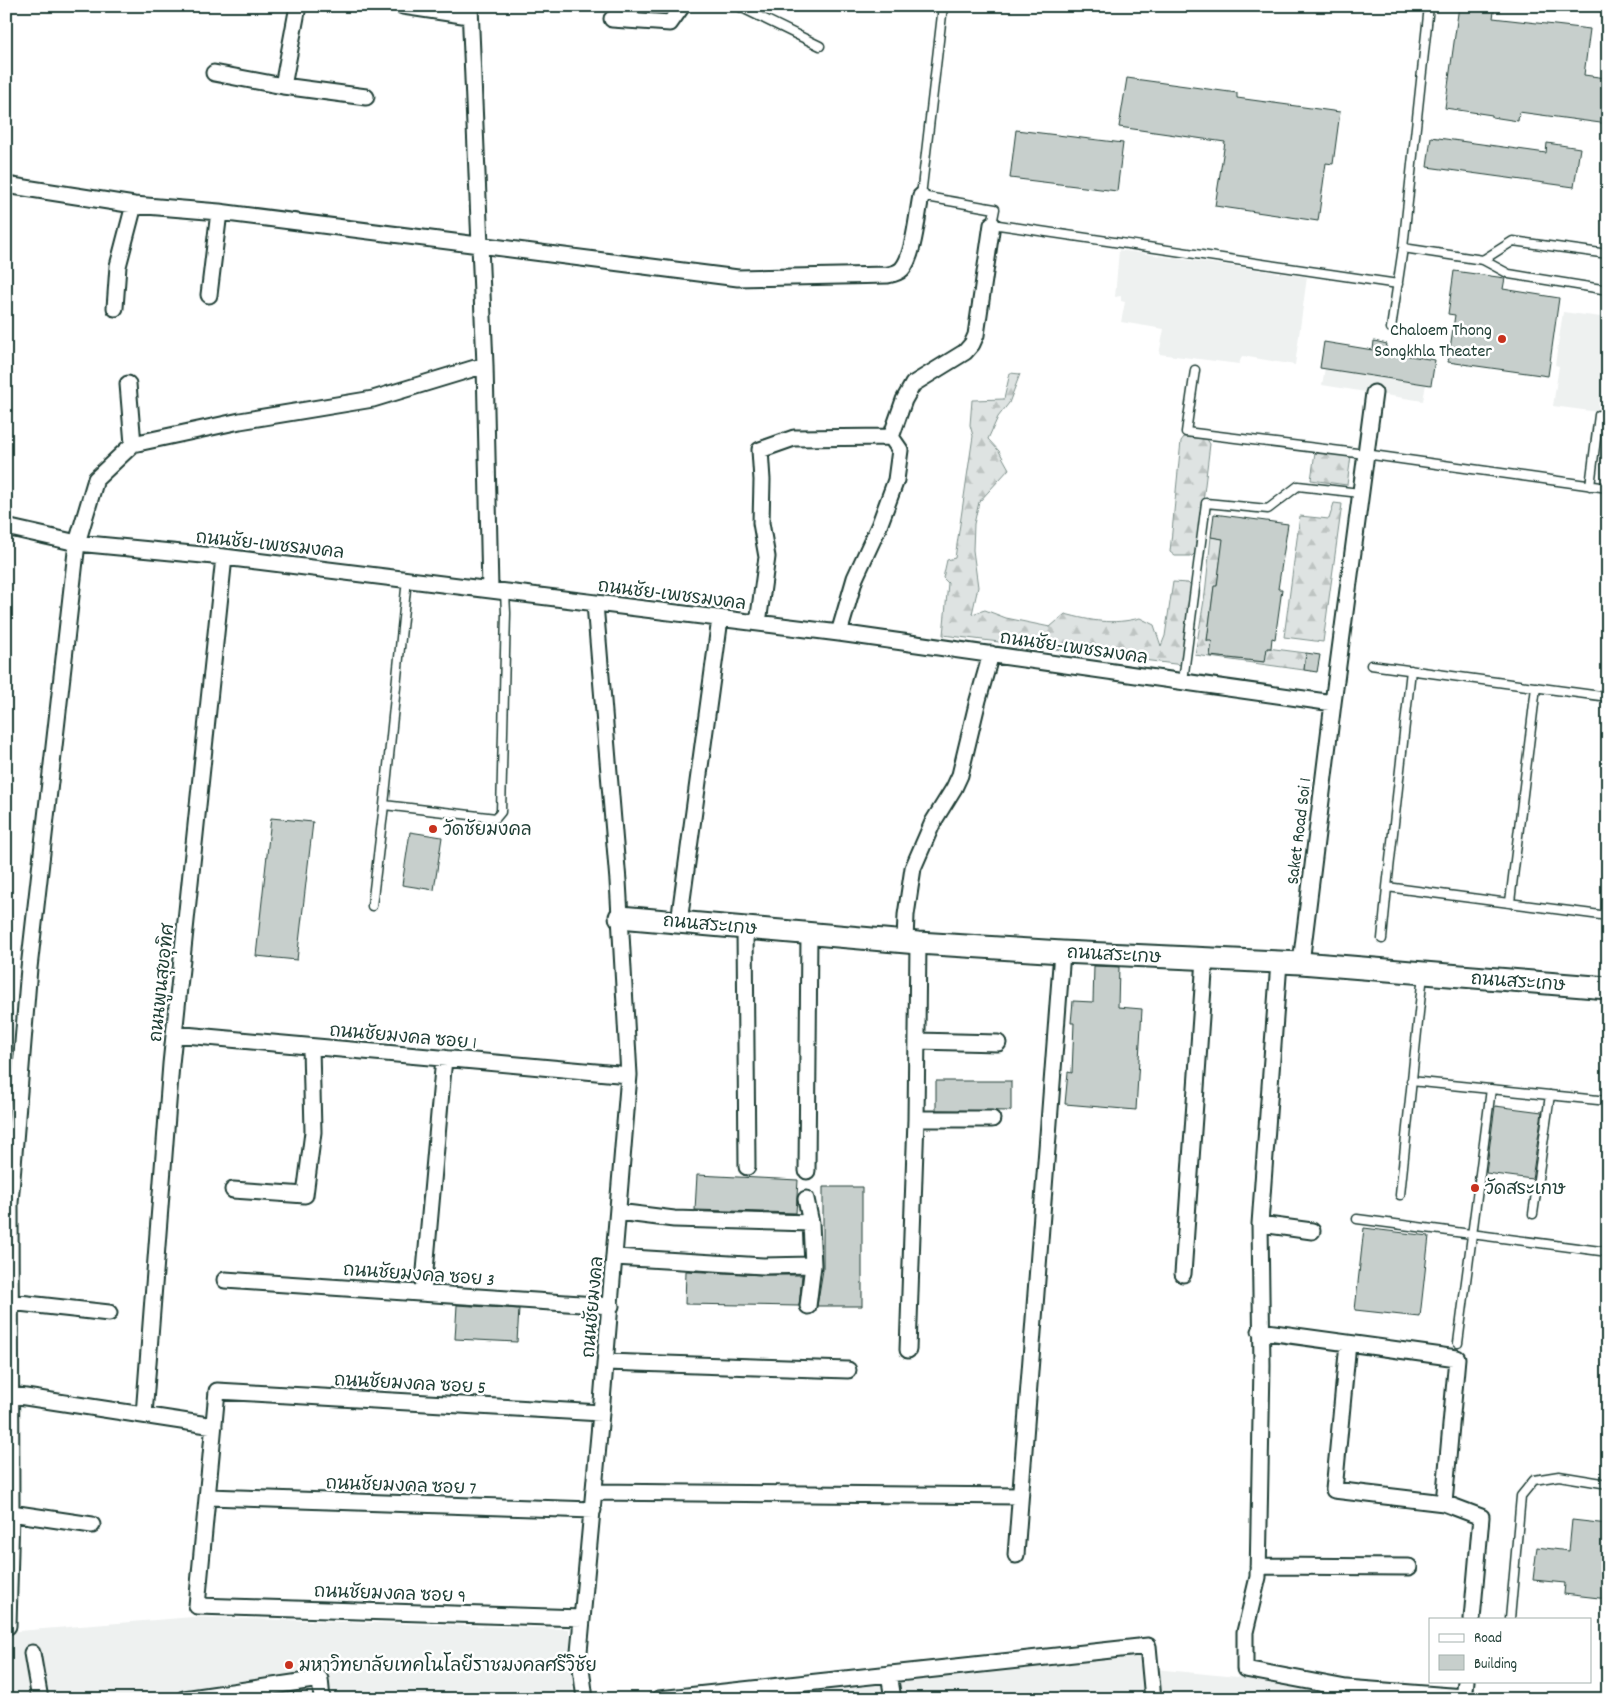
<svg xmlns="http://www.w3.org/2000/svg" width="1614" height="1705" font-family="Dekko,'Playpen Sans Thai',sans-serif">
  <defs>
    <pattern id="forest-firs" width="22" height="20" patternUnits="userSpaceOnUse" patternTransform="scale(1.25)"><rect width="22" height="20" fill="#dee3e2"/><path d="M5 1l3.5 6h-7zM16 11l3.5 6h-7z" fill="#bec4c2"/></pattern>
  </defs>
  <rect width="100%" height="100%" fill="#fff"/>
  <filter id="ink" filterUnits="userSpaceOnUse"><feTurbulence type="fractalNoise" baseFrequency=".02" numOctaves="2"/><feDisplacementMap in="SourceGraphic" scale="10" xChannelSelector="R" yChannelSelector="G"/><feConvolveMatrix kernelMatrix="1 2 1 2 8 2 1 2 1" color-interpolation-filters="sRGB"/></filter>
  <g filter="url(#ink)">
    <path fill="#eef1f0" d="M1119,250l188,27 -12,88 -53,-9 -3,8 -80,-10 5,-25 -43,-7 4,-20 -4,-1v-5l-6,1z
      M1563,312l45,6v84l-9,-1 -1,11 -45,-6 6,-40 -4,-1z
      M1325,368l101,16 -3,17 -101,-16z
      M193,1617l376,12 5,70h-568v-67z
      M1152,1640l3,29 82,8 108,18 79,4h-833z"/>
    <path fill="url(#forest-firs)" stroke="#7e908b" d="M1010,373l10,1 -11,29 -11,14 -10,22 11,12 10,18 -30,33 -5,22 -1,26 5,37 -6,27 13,-4 21,8 44,9 15,-13c27,7 47,11 75,4l14,7 7,21 4,-10 8,-54 15,1 3,3 -8,79 -240,-30 5,-52 -5,-5 4,-18 8,-2 18,-122 -3,-11 2,-25 32,-1z
      M1184,437l23,2 3,5 -13,107 -5,5h-17l-5,-4 11,-111z
      M1315,452l36,4 -4,29 -36,-5z
      M1334,503l8,1 -19,138 -39,-5 16,-121 29,3z
      M1211,537l18,3 -9,22 -3,24 -3,1 -7,53 5,1 -2,15 54,6 3,-14 39,5 -2,17 -109,-15 10,-61z"/>
    <path fill="#c7cfcc" stroke="#1f3d34" d="M1459,6h36l-2,12 97,11 -6,46 22,3 -2,14h4v32l-89,-12 -1,9 -26,-4v-2l-47,-7z
      M1127,78l110,15v5l103,14 -7,52 -7,-1 -8,58 -103,-15 10,-64 -106,-15z
      M1016,130l107,13 -6,48 -107,-13z
      M1431,137l115,16 1,-10 33,5 -6,39 -147,-20z
      M1454,271l51,7 -2,11 56,9 -11,78 -100,-14 7,-47 -7,-1z
      M1374,341l13,3 -2,8 50,8 -4,25 -111,-17 4,-26 49,8z
      M1214,514l74,10 -10,65h4l-7,50 -3,-1 -1,10h-4l-2,14 -55,-6 2,-15h-5l7,-55h3l6,-47 -12,-2z
      M1306,653l14,2 -3,17 -13,-2z
      M271,818l42,4 -16,138 -41,-4z
      M410,832l32,5 -8,53 -32,-5z
      M1094,966l25,1 -1,40 24,2 -6,101 -71,-6 3,-32 4,1 2,-50h-3l2,-22 20,1z
      M936,1081h75v30l-75,-1z
      M1495,1106l47,6 -10,67 -46,-6z
      M697,1175l101,5 -2,33 -101,-3z
      M823,1187h39v119h-45l6,-36z
      M1364,1228l65,8 -9,81 -65,-7z
      M686,1271l76,4h40l-3,31 -114,-2z
      M457,1305l62,4 -2,33 -62,-3z
      M1572,1520l36,4v75l-44,-5 1,-11 -32,-3 4,-33 32,4z"/>
    <g fill="none" stroke-linecap="round" stroke-linejoin="round">
      <defs>
        <path id="lane" d="M738,6l82,40
          M943,6l-22,190 74,13 -3,15 406,60
          M1403,248l80,12 30,-19 95,13
          M1483,260l26,14 99,16
          M1391,328l12,-80 26,-242
          M1195,370l-9,62 179,22 243,34
          M1590,486l9,-71 9,1
          M1371,665l237,32
          M1411,670l-24,217 221,29
          M1183,681l23,-178 62,6 30,-23 62,7
          M384,805l112,13 5,-6 5,-199 -1,-21
          M1510,902l26,-215
          M372,906l12,-101 23,-226
          M1382,939l5,-52
          M1411,1081l197,20
          M1400,1195l23,-221
          M1533,1214l17,-119
          M1357,1219l251,33
          M1458,1343l33,-254
          M1510,1619l11,-123 13,-16 25,-4 49,8"/>
        <path id="street" d="M403,6l66,10
          M470,6l15,359 5,225
          M612,19l58,4 12,-17
          M214,73l69,13 83,11
          M283,86l15,-80
          M6,185l128,20 85,7 519,66 150,-3c5,-1 10,-2 14,-6 12,-13 15,-54 19,-73
          M209,295l10,-83
          M115,308l3,-42 16,-61
          M128,384l5,60
          M891,437l13,-37 9,-16 52,-32 7,-8 4,-9 16,-111
          M6,527l71,16 147,14 615,76 494,70
          M758,623l9,-66 -6,-34 1,-43 -2,-30 34,-12 97,-1 9,13 -4,30 -17,46 -24,52 -16,55
          M679,922l41,-303
          M745,928l2,239
          M905,941l1,-26 7,-47 20,-46 21,-34 6,-13 18,-75 13,-46
          M1279,962l-19,262 2,141 -4,212 -13,55v37l101,19 118,9
          M1301,963l32,-260 41,-310
          M174,1034l455,41
          M917,1041l81,2
          M916,1119h76
          M807,1171l2,-238
          M233,1190l72,5 8,-63 -2,-85
          M806,1199l5,24
          M618,1212l56,7 137,4 2,42 -5,41
          M1260,1224l52,7
          M615,1257l148,9 50,-1
          M1183,1274l22,-315
          M225,1280l386,26
          M423,1293l21,-235
          M10,1302l99,11
          M1260,1331l197,27 -13,145
          M1348,1343l-14,147 110,13 37,14 -9,102
          M908,1350l8,-231 2,-176
          M606,1362l242,8
          M6,1394l208,32
          M144,1415l27,-351 53,-507
          M594,1492l426,4
          M208,1497l385,13
          M11,1513l81,12
          M1016,1555l46,-603
          M1258,1566l151,1
          M582,1618l-385,-12 20,-215 384,22
          M8,1626l3,-113 -1,-310 19,-235 48,-425 19,-64 37,-35 107,-23 133,-22 112,-34
          M32,1653l8,46
          M889,1674l4,25
          M184,1699l136,-20 2,20
          M585,1699l-6,-47 22,-239 28,-338 -11,-194 -23,-277
          M659,1699l489,-53 5,53
          M1464,1699l2,-18"/>
        <path id="secondary" d="M620,917l298,26 144,9 239,11 307,25"/>
      </defs>
      <use href="#lane" stroke="#1f3d34" stroke-width="11"/>
      <use href="#street" stroke="#1f3d34" stroke-width="19"/>
      <use href="#secondary" stroke="#1f3d34" stroke-width="25"/>
      <use href="#lane" stroke="#fff" stroke-width="8"/>
      <use href="#street" stroke="#fff" stroke-width="15"/>
      <use href="#secondary" stroke="#fff" stroke-width="21"/>
    </g>
  </g>
  <g fill="#c8321e" stroke="#fff" stroke-width="2">
    <circle cx="1502" cy="339" r="5"/>
    <circle cx="433" cy="829" r="5"/>
    <circle cx="1475" cy="1188" r="5"/>
    <circle cx="289" cy="1665" r="5"/>
  </g>
  <g text-anchor="middle" stroke-width="5" stroke-linejoin="round" paint-order="stroke">
    <g font-size="18" fill="#1f3d34" stroke="#fff" text-anchor="start">
      <text x="1492" y="335" text-anchor="end">Chaloem Thong<tspan x="1492" dy="21">Songkhla Theater</tspan></text>
      <text x="443" y="835">วัดชัยมงคล</text>
      <text x="1485" y="1194">วัดสระเกษ</text>
      <text x="299" y="1671">มหาวิทยาลัยเทคโนโลยีราชมงคลศรีวิชัย</text>
    </g>
    <g font-size="18" fill="#1f3d34" stroke="#fff">
      <text transform="translate(270 544) rotate(6)" y="6">ถนนชัย-เพชรมงคล</text>
      <text transform="translate(672 594) rotate(7)" y="6">ถนนชัย-เพชรมงคล</text>
      <text transform="translate(1074 647) rotate(8)" y="6">ถนนชัย-เพชรมงคล</text>
      <text transform="translate(1298 831) rotate(-83)" y="6">Saket Road Soi 1</text>
      <text transform="translate(710 924) rotate(5)" y="6">ถนนสระเกษ</text>
      <text transform="translate(1114 954) rotate(3)" y="6">ถนนสระเกษ</text>
      <text transform="translate(1518 981) rotate(4)" y="6">ถนนสระเกษ</text>
      <text transform="translate(161 983) rotate(-84)" y="6">ถนนพูนสุขอุทิศ</text>
      <text transform="translate(403 1036) rotate(5)" y="6">ถนนชัยมงคล ซอย 1</text>
      <text transform="translate(419 1274) rotate(4)" y="6">ถนนชัยมงคล ซอย 3</text>
      <text transform="translate(592 1307) rotate(-85)" y="6">ถนนชัยมงคล</text>
      <text transform="translate(410 1383) rotate(3)" y="6">ถนนชัยมงคล ซอย 5</text>
      <text transform="translate(401 1485) rotate(2)" y="6">ถนนชัยมงคล ซอย 7</text>
      <text transform="translate(390 1593) rotate(2)" y="6">ถนนชัยมงคล ซอย 9</text>
    </g>
  </g>
  <rect width="1614" height="1705" fill="none" stroke="#fff" stroke-width="25"/>
  <rect x="12" y="12" width="1589" height="1680" fill="none" stroke="#1f3d34" stroke-width="2" filter="url(#ink)"/>
  <rect x="1429" y="1618" width="162" height="65" fill="#ffffff" stroke="#a5b1ae"/>
  <rect x="1439" y="1634" width="25" height="8" fill="#ffffff" stroke="#a5b1ae"/>
  <text x="1474" y="1642" font-size="15" fill="#1f3d34">Road</text>
  <rect x="1439" y="1655" width="25" height="15" fill="#c7cfcc" stroke="#a5b1ae"/>
  <text x="1474" y="1668" font-size="15" fill="#1f3d34">Building</text>
</svg>
